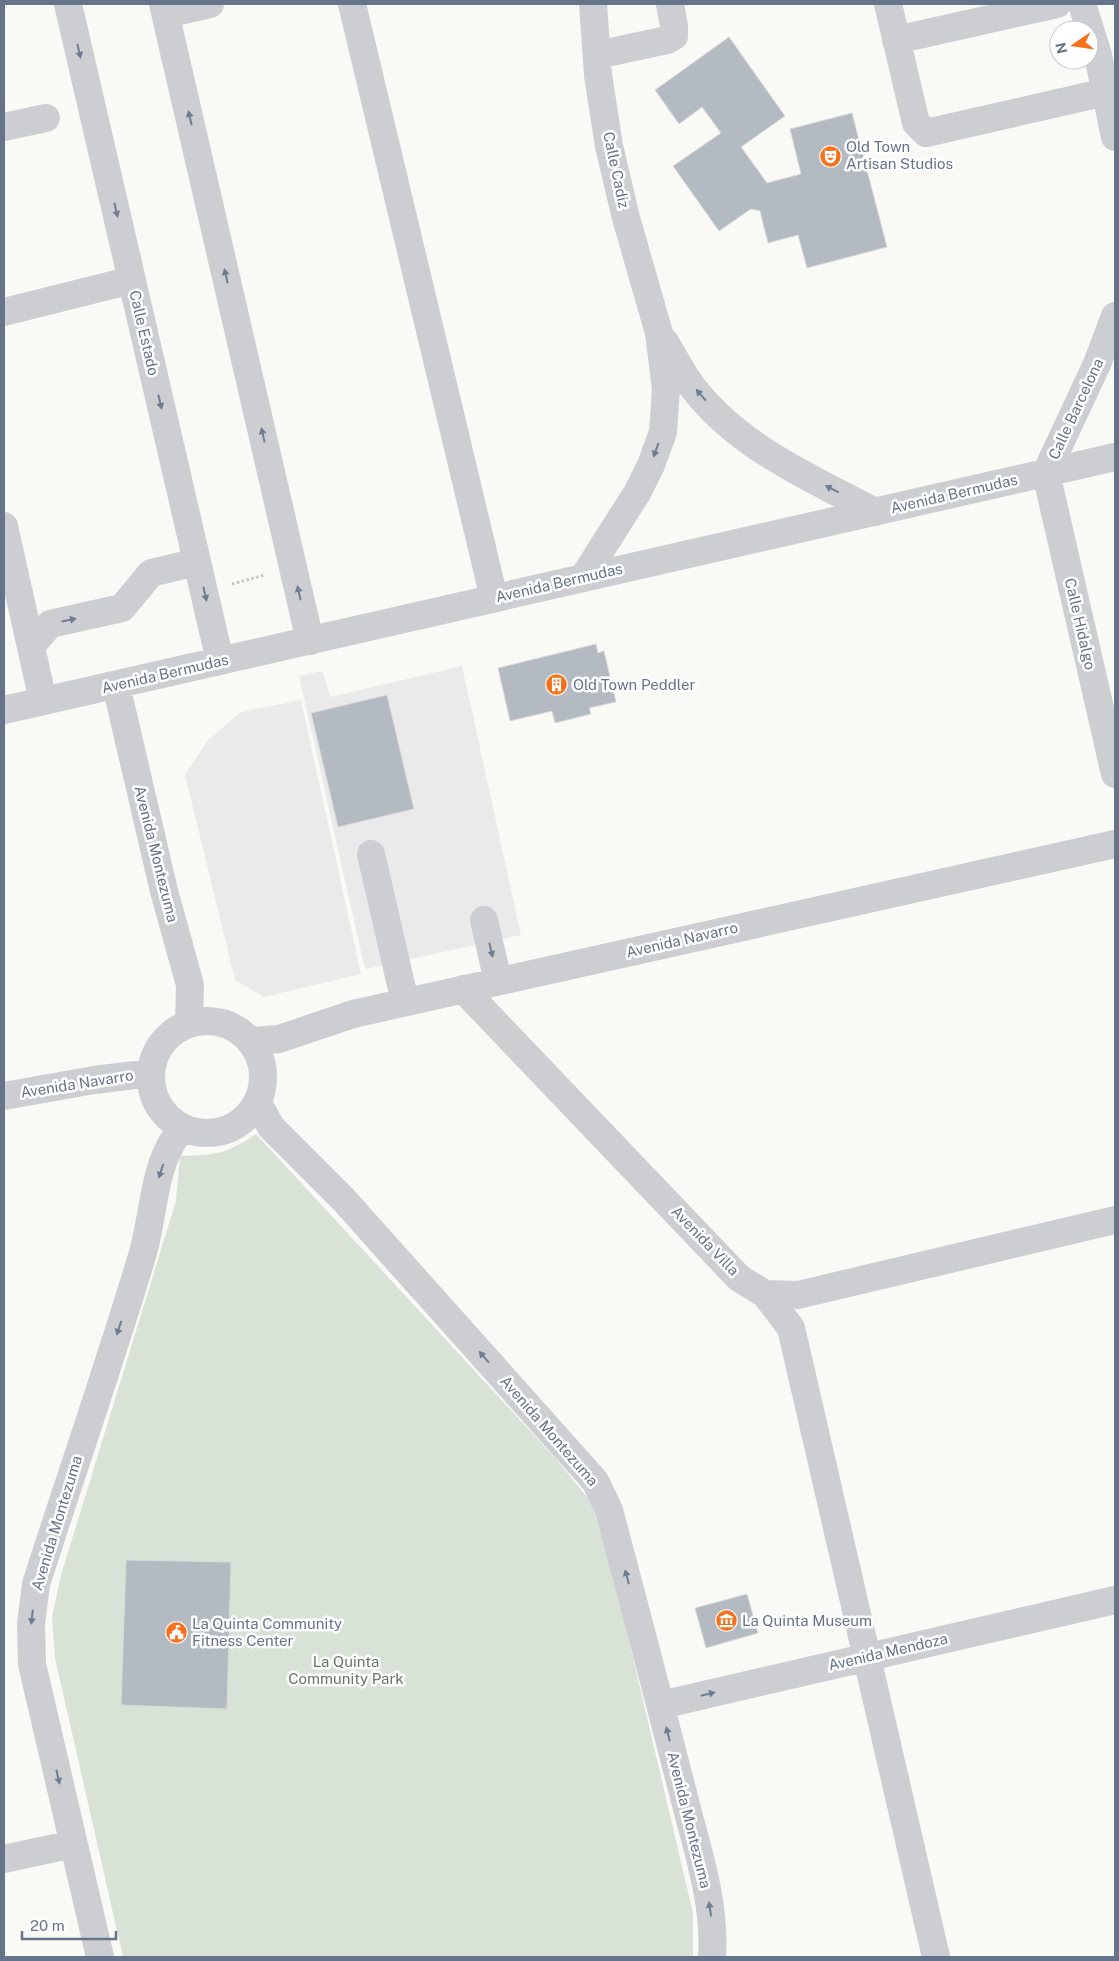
<svg xmlns="http://www.w3.org/2000/svg" width="1119" height="1961" font-family="'Public Sans',sans-serif">
  <rect width="100%" height="100%" fill="#f9f9f6"/>
  <path fill="#eaeaea" d="M462,666l59,269 -156,34 -66,-293 24,-5 7,26z
    M301,700l60,274 -97,23 -29,-17 -50,-205 23,-35 33,-28z"/>
  <path fill="#d9e2d7" d="M256,1134l300,325 35,43 19,58 83,353v44h-570l-68,-299 -3,-41 9,-42 115,-374 4,-45c36,-1 46,-2 76,-22z"/>
  <path fill="#b4bac2" stroke="#dbdbd9" d="M729,37l56,79 -44,31 26,36 34,-9 -11,-45 62,-16 35,134 -80,21 -9,-33 -30,8 -8,-32 -9,-2 -32,22 -46,-65 48,-33 -19,-26 -23,17 -24,-34z
    M596,644l2,9 6,-2 12,51 -27,6 2,6 -36,9 -3,-12 -42,10 -12,-53z
    M387,695l27,114 -76,18 -27,-114z
    M126,1560l105,2 -4,147 -106,-4z
    M747,1594l11,39 -52,15 -11,-40z"/>
  <g fill="none" stroke-linecap="round" stroke-linejoin="round">
    <path stroke="#c2c4c7" stroke-width="3" stroke-dasharray="2.5 2.5" stroke-linecap="butt" d="M232,584l33,-9"/>
    <path stroke="#ccced2" stroke-width="28" d="M68,4l152,657
      M163,4l147,637
      M352,4l142,594
      M888,4l28,119 10,10 180,-41
      M1082,4l16,51 17,82
      M166,14l44,-10
      M896,40l161,-36
      M597,55l70,-15 7,-4v-10l-4,-22
      M4,127l42,-9
      M4,312l128,-32
      M1115,316l-18,48 -51,109 69,301
      M665,342c7,12 14,24 21,36 45,66 121,98 189,134
      M4,526l39,175
      M583,578l54,-85 14,-28 12,-33 3,-43 -7,-56 -33,-115 -17,-72 -11,-71 -5,-71
      M31,646l19,-22 72,-16 29,-35 46,-11
      M116,685l48,206 26,94 -1,39
      M4,710l1111,-253
      M371,854l34,148
      M484,920l14,61
      M463,989l276,289 26,16 33,1 317,-75
      M151 1077a56 56 0 1 1 112 0a56 56 0 1 1-112 0Z
      M250,1041l29,-2 74,-25 762,-170
      M4,1096l90,-16 57,-7
      M258,1103l13,24 73,73 251,281 14,29c25,94 50,189 74,283 13,53 33,109 29,164
      M765,1294l26,34 145,629
      M661,1705l454,-105
      M4,1859l69,-15
      M100,1957l-68,-293 -1,-40 5,-40c35,-109 73,-218 106,-328 13,-42 10,-93 40,-128"/>
  </g>
  <defs><path id="oneway-solid" d="M-6-.8H1V-3.2L6.5 0L1 3.2V.8H-6Z" transform="scale(1.25)"/></defs>
  <g fill="#6f7d92">
    <use href="#oneway-solid" transform="translate(79 51) rotate(77)"/>
    <use href="#oneway-solid" transform="translate(190 118) rotate(-103)"/>
    <use href="#oneway-solid" transform="translate(116 210) rotate(77)"/>
    <use href="#oneway-solid" transform="translate(226 276) rotate(-103)"/>
    <use href="#oneway-solid" transform="translate(701 395) rotate(-131)"/>
    <use href="#oneway-solid" transform="translate(160 402) rotate(77)"/>
    <use href="#oneway-solid" transform="translate(263 435) rotate(-103)"/>
    <use href="#oneway-solid" transform="translate(656 450) rotate(110)"/>
    <use href="#oneway-solid" transform="translate(832 489) rotate(-153)"/>
    <use href="#oneway-solid" transform="translate(299 593) rotate(-103)"/>
    <use href="#oneway-solid" transform="translate(205 594) rotate(77)"/>
    <use href="#oneway-solid" transform="translate(69 620) rotate(-12)"/>
    <use href="#oneway-solid" transform="translate(491 950) rotate(77)"/>
    <use href="#oneway-solid" transform="translate(161 1171) rotate(108)"/>
    <use href="#oneway-solid" transform="translate(119 1328) rotate(108)"/>
    <use href="#oneway-solid" transform="translate(484 1357) rotate(-131)"/>
    <use href="#oneway-solid" transform="translate(627 1577) rotate(-105)"/>
    <use href="#oneway-solid" transform="translate(32 1617) rotate(96)"/>
    <use href="#oneway-solid" transform="translate(708 1694) rotate(-13)"/>
    <use href="#oneway-solid" transform="translate(668 1734) rotate(-104)"/>
    <use href="#oneway-solid" transform="translate(58 1777) rotate(77)"/>
    <use href="#oneway-solid" transform="translate(710 1909) rotate(-98)"/>
  </g>
  <defs>
    <symbol id="theatre-disc" viewBox="-11 -11 22 22"><circle r="9.5" fill="#f5711b" stroke="#fff"/><path d="M-5-5.5Q0-4 5-5.5V0Q5 5 0 6Q-5 5-5 0ZM-3.3-2.5H-1v1.5H-3.3ZM1-2.5H3.3v1.5H1ZM-2.8 1Q0 5.5 2.8 1Z" fill="#fff"/></symbol>
    <symbol id="building-disc" viewBox="-11 -11 22 22"><circle r="9.5" fill="#f5711b" stroke="#fff"/><path d="M-4-6H4V6H1V3H-1V6H-4ZM-2.5-4.3h1.7v1.8h-1.7ZM.8-4.3h1.7v1.8H.8ZM-2.5-1h1.7V.8h-1.7ZM.8-1h1.7V.8H.8Z" fill="#fff"/></symbol>
    <symbol id="museum-disc" viewBox="-11 -11 22 22"><circle r="9.5" fill="#f5711b" stroke="#fff"/><path d="M0-6L6-3V-2H-6V-3ZM-5-1h2V3h-2ZM-1-1h2V3h-2ZM3-1h2V3H3ZM-6 4H6V6H-6Z" fill="#fff"/></symbol>
    <symbol id="civic-disc" viewBox="-11 -11 22 22"><circle r="9.5" fill="#f5711b" stroke="#fff"/><path d="M-.6-6.5H3V-4.5H.6V-3L4-1V1h2V6H-6V1h2V-1L-.6-3ZM-1.2 2.5V6h2.4V2.5Z" fill="#fff"/></symbol>
  </defs>
  <g fill-rule="evenodd">
    <use href="#theatre-disc" x="818" y="144" width="25" height="25"/>
    <use href="#building-disc" x="544" y="672" width="25" height="25"/>
    <use href="#museum-disc" x="714" y="1608" width="25" height="25"/>
    <use href="#civic-disc" x="164" y="1620" width="25" height="25"/>
  </g>
  <g text-anchor="middle" stroke-width="5" stroke-linejoin="round" paint-order="stroke">
    <g font-size="15" fill="#65748b" stroke="#fff" text-anchor="start">
      <text x="846" y="152">Old Town<tspan x="846" dy="17">Artisan Studios</tspan></text>
      <text x="573" y="690">Old Town Peddler</text>
      <text x="742" y="1626">La Quinta Museum</text>
      <text x="192" y="1629">La Quinta Community<tspan x="192" dy="17">Fitness Center</tspan></text>
    </g>
    <g font-size="15" fill="#65748b" stroke="#fff">
      <text transform="translate(616 170) rotate(78)" y="5">Calle Cadiz</text>
      <text transform="translate(144 333) rotate(77)" y="5">Calle Estado</text>
      <text transform="translate(1076 409) rotate(-65)" y="5">Calle Barcelona</text>
      <text transform="translate(954 494) rotate(-13)" y="5">Avenida Bermudas</text>
      <text transform="translate(559 583) rotate(-13)" y="5">Avenida Bermudas</text>
      <text transform="translate(1080 624) rotate(77)" y="5">Calle Hidalgo</text>
      <text transform="translate(165 674) rotate(-13)" y="5">Avenida Bermudas</text>
      <text transform="translate(156 854) rotate(76)" y="5">Avenida Montezuma</text>
      <text transform="translate(682 940) rotate(-13)" y="5">Avenida Navarro</text>
      <text transform="translate(77 1084) rotate(-9)" y="5">Avenida Navarro</text>
      <text transform="translate(705 1241) rotate(46)" y="5">Avenida Villa</text>
      <text transform="translate(549 1431) rotate(49)" y="5">Avenida Montezuma</text>
      <text transform="translate(57 1523) rotate(-73)" y="5">Avenida Montezuma</text>
      <text transform="translate(888 1652) rotate(-13)" y="5">Avenida Mendoza</text>
      <text transform="translate(689 1820) rotate(76)" y="5">Avenida Montezuma</text>
    </g>
    <g font-size="15" fill="#627b61" stroke="#fff">
      <text x="346" y="1667">La Quinta<tspan x="346" dy="17">Community Park</tspan></text>
    </g>
  </g>
  <rect width="1119" height="1961" fill="none" stroke="#65748b" stroke-width="10"/>
  <g transform="translate(1074 45) rotate(257)"><circle r="24" fill="#ffffff" stroke="#c1c7d1"/>
  <path d="M0-4L9 19L0 12L-9 19Z" fill="#f5711b"/>
  <text y="-8" font-size="14" font-weight="bold" text-anchor="middle" fill="#65748b">N</text>
  </g>
  <path d="M22 1931v8h94v-8" fill="none" stroke="#65748b" stroke-width="2.5"/>
  <text x="30" y="1931" font-size="15" fill="#65748b" stroke="#ffffff" stroke-width="4" paint-order="stroke">20 m</text>
</svg>
